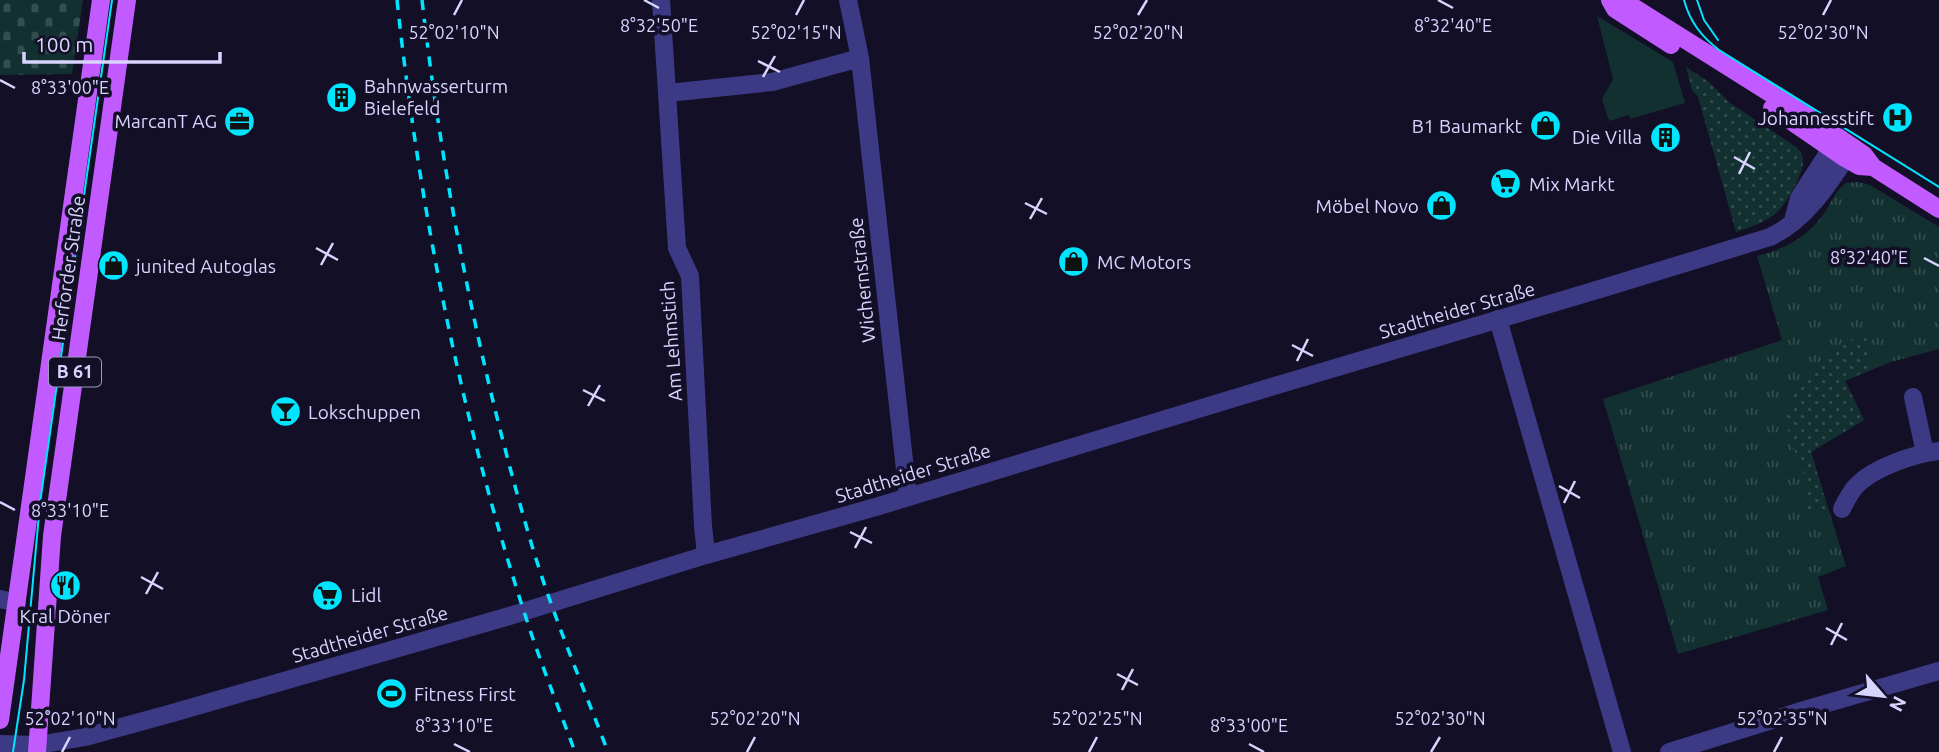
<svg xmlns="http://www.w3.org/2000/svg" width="1939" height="752" font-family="Ubuntu,sans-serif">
  <defs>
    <pattern id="grass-tufts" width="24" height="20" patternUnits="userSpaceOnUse" patternTransform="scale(1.75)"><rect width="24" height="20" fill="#12302f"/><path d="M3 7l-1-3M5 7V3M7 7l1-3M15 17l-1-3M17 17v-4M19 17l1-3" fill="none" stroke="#344d4e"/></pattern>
    <pattern id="cemetery-stones" width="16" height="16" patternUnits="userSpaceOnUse" patternTransform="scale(1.75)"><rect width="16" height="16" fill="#12302f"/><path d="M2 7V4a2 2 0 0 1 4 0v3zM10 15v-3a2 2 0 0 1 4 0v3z" fill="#344d4e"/></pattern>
    <pattern id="park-dots" width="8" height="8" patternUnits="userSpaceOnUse" patternTransform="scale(1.75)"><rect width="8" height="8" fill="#12302f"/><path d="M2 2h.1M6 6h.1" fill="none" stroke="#344d4e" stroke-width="1.8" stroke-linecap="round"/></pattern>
  </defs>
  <rect width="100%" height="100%" fill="#130f26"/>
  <path fill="url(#grass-tufts)" d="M1858,182l12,3 69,42v122l-48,13 -46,19 19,39 -53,32 35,114 -28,11 10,33 -150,44 -75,-255 179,-59 -25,-84c27,-7 49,-18 66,-41 7,-10 11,-21 19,-29l4,-3z"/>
  <path fill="url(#cemetery-stones)" d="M0,0h83l-11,74 -72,1z"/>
  <path fill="url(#park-dots)" d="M1686,67l23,15 21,21 66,44c4,4 7,7 7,13 1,13 -17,45 -27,53 -11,10 -26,14 -40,19l-38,-135 -6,-7z
    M1861,334l5,3 3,33 -24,11 19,39 -53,32 17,58 -17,5 -7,-2v-38l-14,-36 -4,-19 5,-22 9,-18 25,-17 21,-20z"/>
  <path fill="#12302f" d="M1597,16l76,46 12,41 -55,16 -1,-4 -20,6 -7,-22 11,-20z"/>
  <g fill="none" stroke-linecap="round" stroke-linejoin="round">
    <path stroke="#3d3a85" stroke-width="18" d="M661,0l16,248 13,28 13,250 3,29
      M848,0l12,58 48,439
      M668,93l104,-11 88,-24
      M1793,221l6,-23 39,-60
      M1498,319l124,433
      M1913,397l12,56
      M1842,509c4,-8 8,-17 15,-24 18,-18 57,-31 82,-34
      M0,599l17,4
      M0,744l38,1 47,-8 84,-23 337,-97 200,-62 173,-49 392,-119 329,-98 170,-52c37,-17 61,-56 83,-90
      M1669,752l135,-42 135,-39"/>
    <path stroke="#c25bff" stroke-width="18" d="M1610,0l5,9 56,36
      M1622,0l191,120 51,35 9,12 66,42
      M1772,108l73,50 14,8 14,1
      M0,720l101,-720
      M37,752l15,-216 75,-536"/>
    <path stroke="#00e5ff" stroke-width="2" d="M1684,0c6,22 17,36 35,50l220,137
      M1697,0l7,20 14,20
      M13,752l11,-72 16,-177 72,-503"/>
    <path stroke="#00e5ff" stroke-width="3.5" stroke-dasharray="10 9" stroke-linecap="butt" d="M397,0c23,213 65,424 132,627 14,42 31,84 46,125
      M422,0c21,182 56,362 108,539 21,72 51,142 78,213"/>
  </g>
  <path fill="none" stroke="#d9d4ff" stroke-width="2.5" d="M644,0l15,8M1438,0l15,8M454,15l8,-15M796,15l8,-15M1138,15l9,-15M1823,15l8,-15M758,61l22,11M763,77l12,-21M0,80l15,8M1734,157l21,12M1739,174l11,-22M1025,203l22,11M1030,219l12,-21M316,248l22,12M1924,258l15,8M321,265l12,-22M1292,345l21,11M1297,361l11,-22M583,390l22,11M588,406l12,-21M1559,486l21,12M0,502l15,8M1564,503l11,-22M850,532l22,11M855,548l11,-21M141,577l22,12M146,594l12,-22M1826,628l21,12M1831,645l11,-22M1117,674l21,11M1122,690l11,-21M454,744l16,8M1249,744l15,8M62,752l8,-15M747,752l8,-15M1089,752l8,-15M1431,752l9,-15M1774,752l8,-15"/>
  <defs>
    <symbol id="building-disc" viewBox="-11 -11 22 22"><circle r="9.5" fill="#00e5ff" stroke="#130f26"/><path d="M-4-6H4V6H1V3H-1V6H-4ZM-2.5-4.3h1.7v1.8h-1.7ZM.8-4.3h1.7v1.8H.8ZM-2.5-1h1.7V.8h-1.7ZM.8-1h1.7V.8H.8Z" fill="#111"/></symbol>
    <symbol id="hospital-disc" viewBox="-11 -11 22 22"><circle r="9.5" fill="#00e5ff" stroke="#130f26"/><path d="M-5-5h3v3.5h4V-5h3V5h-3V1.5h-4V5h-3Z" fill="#111"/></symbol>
    <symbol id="office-disc" viewBox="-11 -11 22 22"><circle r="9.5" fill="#00e5ff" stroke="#130f26"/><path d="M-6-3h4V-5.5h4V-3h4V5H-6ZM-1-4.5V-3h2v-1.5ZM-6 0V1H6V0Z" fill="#111"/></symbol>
    <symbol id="shop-disc" viewBox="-11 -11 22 22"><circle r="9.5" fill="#00e5ff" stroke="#130f26"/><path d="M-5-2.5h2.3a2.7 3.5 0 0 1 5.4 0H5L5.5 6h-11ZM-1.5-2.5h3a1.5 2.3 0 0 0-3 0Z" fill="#111"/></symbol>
    <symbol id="supermarket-disc" viewBox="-11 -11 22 22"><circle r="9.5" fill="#00e5ff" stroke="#130f26"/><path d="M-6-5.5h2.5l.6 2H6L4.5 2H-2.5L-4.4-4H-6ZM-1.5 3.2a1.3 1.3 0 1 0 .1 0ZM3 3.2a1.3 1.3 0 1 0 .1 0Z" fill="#111"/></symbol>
    <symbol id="bar-disc" viewBox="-11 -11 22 22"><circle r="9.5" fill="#00e5ff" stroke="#130f26"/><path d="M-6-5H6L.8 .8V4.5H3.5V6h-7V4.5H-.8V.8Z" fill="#111"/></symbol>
    <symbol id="restaurant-disc" viewBox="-11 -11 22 22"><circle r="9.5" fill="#00e5ff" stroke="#130f26"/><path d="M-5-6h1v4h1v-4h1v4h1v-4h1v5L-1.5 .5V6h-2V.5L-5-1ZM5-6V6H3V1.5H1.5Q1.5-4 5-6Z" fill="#111"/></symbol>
    <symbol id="stadium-disc" viewBox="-11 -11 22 22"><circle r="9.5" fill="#00e5ff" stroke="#130f26"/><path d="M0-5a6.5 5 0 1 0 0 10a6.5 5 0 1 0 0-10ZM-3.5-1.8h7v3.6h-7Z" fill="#111"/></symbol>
  </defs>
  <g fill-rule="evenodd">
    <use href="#building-disc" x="324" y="80" width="35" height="35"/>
    <use href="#hospital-disc" x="1880" y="100" width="35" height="35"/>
    <use href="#office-disc" x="222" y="104" width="35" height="35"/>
    <use href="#shop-disc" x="1528" y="108" width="35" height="35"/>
    <use href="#building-disc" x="1648" y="120" width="35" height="35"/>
    <use href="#supermarket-disc" x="1488" y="166" width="35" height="35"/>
    <use href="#shop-disc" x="1424" y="188" width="35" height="35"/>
    <use href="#shop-disc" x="1056" y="244" width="35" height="35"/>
    <use href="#shop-disc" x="96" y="248" width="35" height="35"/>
    <use href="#bar-disc" x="268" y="394" width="35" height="35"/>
    <use href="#restaurant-disc" x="48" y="568" width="35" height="35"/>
    <use href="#supermarket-disc" x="310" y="578" width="35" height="35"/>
    <use href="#stadium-disc" x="374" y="676" width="35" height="35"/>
  </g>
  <g text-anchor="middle" stroke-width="7" stroke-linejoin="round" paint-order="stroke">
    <rect fill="#130f26" stroke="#9e99be" stroke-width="2" x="49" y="357.5" width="52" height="29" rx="5"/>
    <g font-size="18" font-weight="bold" fill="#d9d4ff">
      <text x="75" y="378">B 61</text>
    </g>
    <g font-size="19" fill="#d9d4ff" stroke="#130f26" text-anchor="start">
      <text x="364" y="93">Bahnwasserturm<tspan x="364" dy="22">Bielefeld</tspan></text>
      <text x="1874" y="125" text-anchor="end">Johannesstift</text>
      <text x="217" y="128" text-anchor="end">MarcanT AG</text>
      <text x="1522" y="133" text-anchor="end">B1 Baumarkt</text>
      <text x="1642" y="144" text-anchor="end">Die Villa</text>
      <text x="1529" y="191">Mix Markt</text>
      <text x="1419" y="213" text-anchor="end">Möbel Novo</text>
      <text x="1097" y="269">MC Motors</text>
      <text x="136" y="273">junited Autoglas</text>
      <text x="308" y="419">Lokschuppen</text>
      <text x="351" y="602">Lidl</text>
      <text x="65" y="623" text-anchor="middle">Kral Döner</text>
      <text x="414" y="701">Fitness First</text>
    </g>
    <g font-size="19" fill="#d9d4ff" stroke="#130f26">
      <text transform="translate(68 268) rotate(-82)" y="7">Herforder Straße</text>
      <text transform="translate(862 280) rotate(-96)" y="7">Wichernstraße</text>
      <text transform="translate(1457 310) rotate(-16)" y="7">Stadtheider Straße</text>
      <text transform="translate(671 341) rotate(-94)" y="7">Am Lehmstich</text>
      <text transform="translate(913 473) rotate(-17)" y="7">Stadtheider Straße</text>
      <text transform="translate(370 634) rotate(-16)" y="7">Stadtheider Straße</text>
    </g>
  </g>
  <g font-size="18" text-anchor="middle" fill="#d9d4ff" stroke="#130f26" stroke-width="7" stroke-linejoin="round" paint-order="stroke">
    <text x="1453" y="32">8°32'40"E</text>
    <text x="659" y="32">8°32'50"E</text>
    <text x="454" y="39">52°02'10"N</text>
    <text x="796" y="39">52°02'15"N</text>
    <text x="1138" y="39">52°02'20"N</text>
    <text x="1823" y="39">52°02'30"N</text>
    <text x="70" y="94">8°33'00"E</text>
    <text x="1869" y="264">8°32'40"E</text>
    <text x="70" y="517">8°33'10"E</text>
    <text x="70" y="725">52°02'10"N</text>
    <text x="755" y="725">52°02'20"N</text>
    <text x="1097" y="725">52°02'25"N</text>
    <text x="1440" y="725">52°02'30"N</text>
    <text x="1782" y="725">52°02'35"N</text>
    <text x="454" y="732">8°33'10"E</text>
    <text x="1249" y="732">8°33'00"E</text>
  </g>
  <g transform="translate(1883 696) rotate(118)" stroke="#130f26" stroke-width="5" paint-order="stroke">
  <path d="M0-5L12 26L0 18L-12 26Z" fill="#d9d4ff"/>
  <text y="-10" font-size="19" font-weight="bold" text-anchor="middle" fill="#d9d4ff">N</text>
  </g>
  <path d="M24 52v10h196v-10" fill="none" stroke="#d9d4ff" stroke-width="3.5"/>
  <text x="35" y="52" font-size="21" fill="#d9d4ff" stroke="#130f26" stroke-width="5" paint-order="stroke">100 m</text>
</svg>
